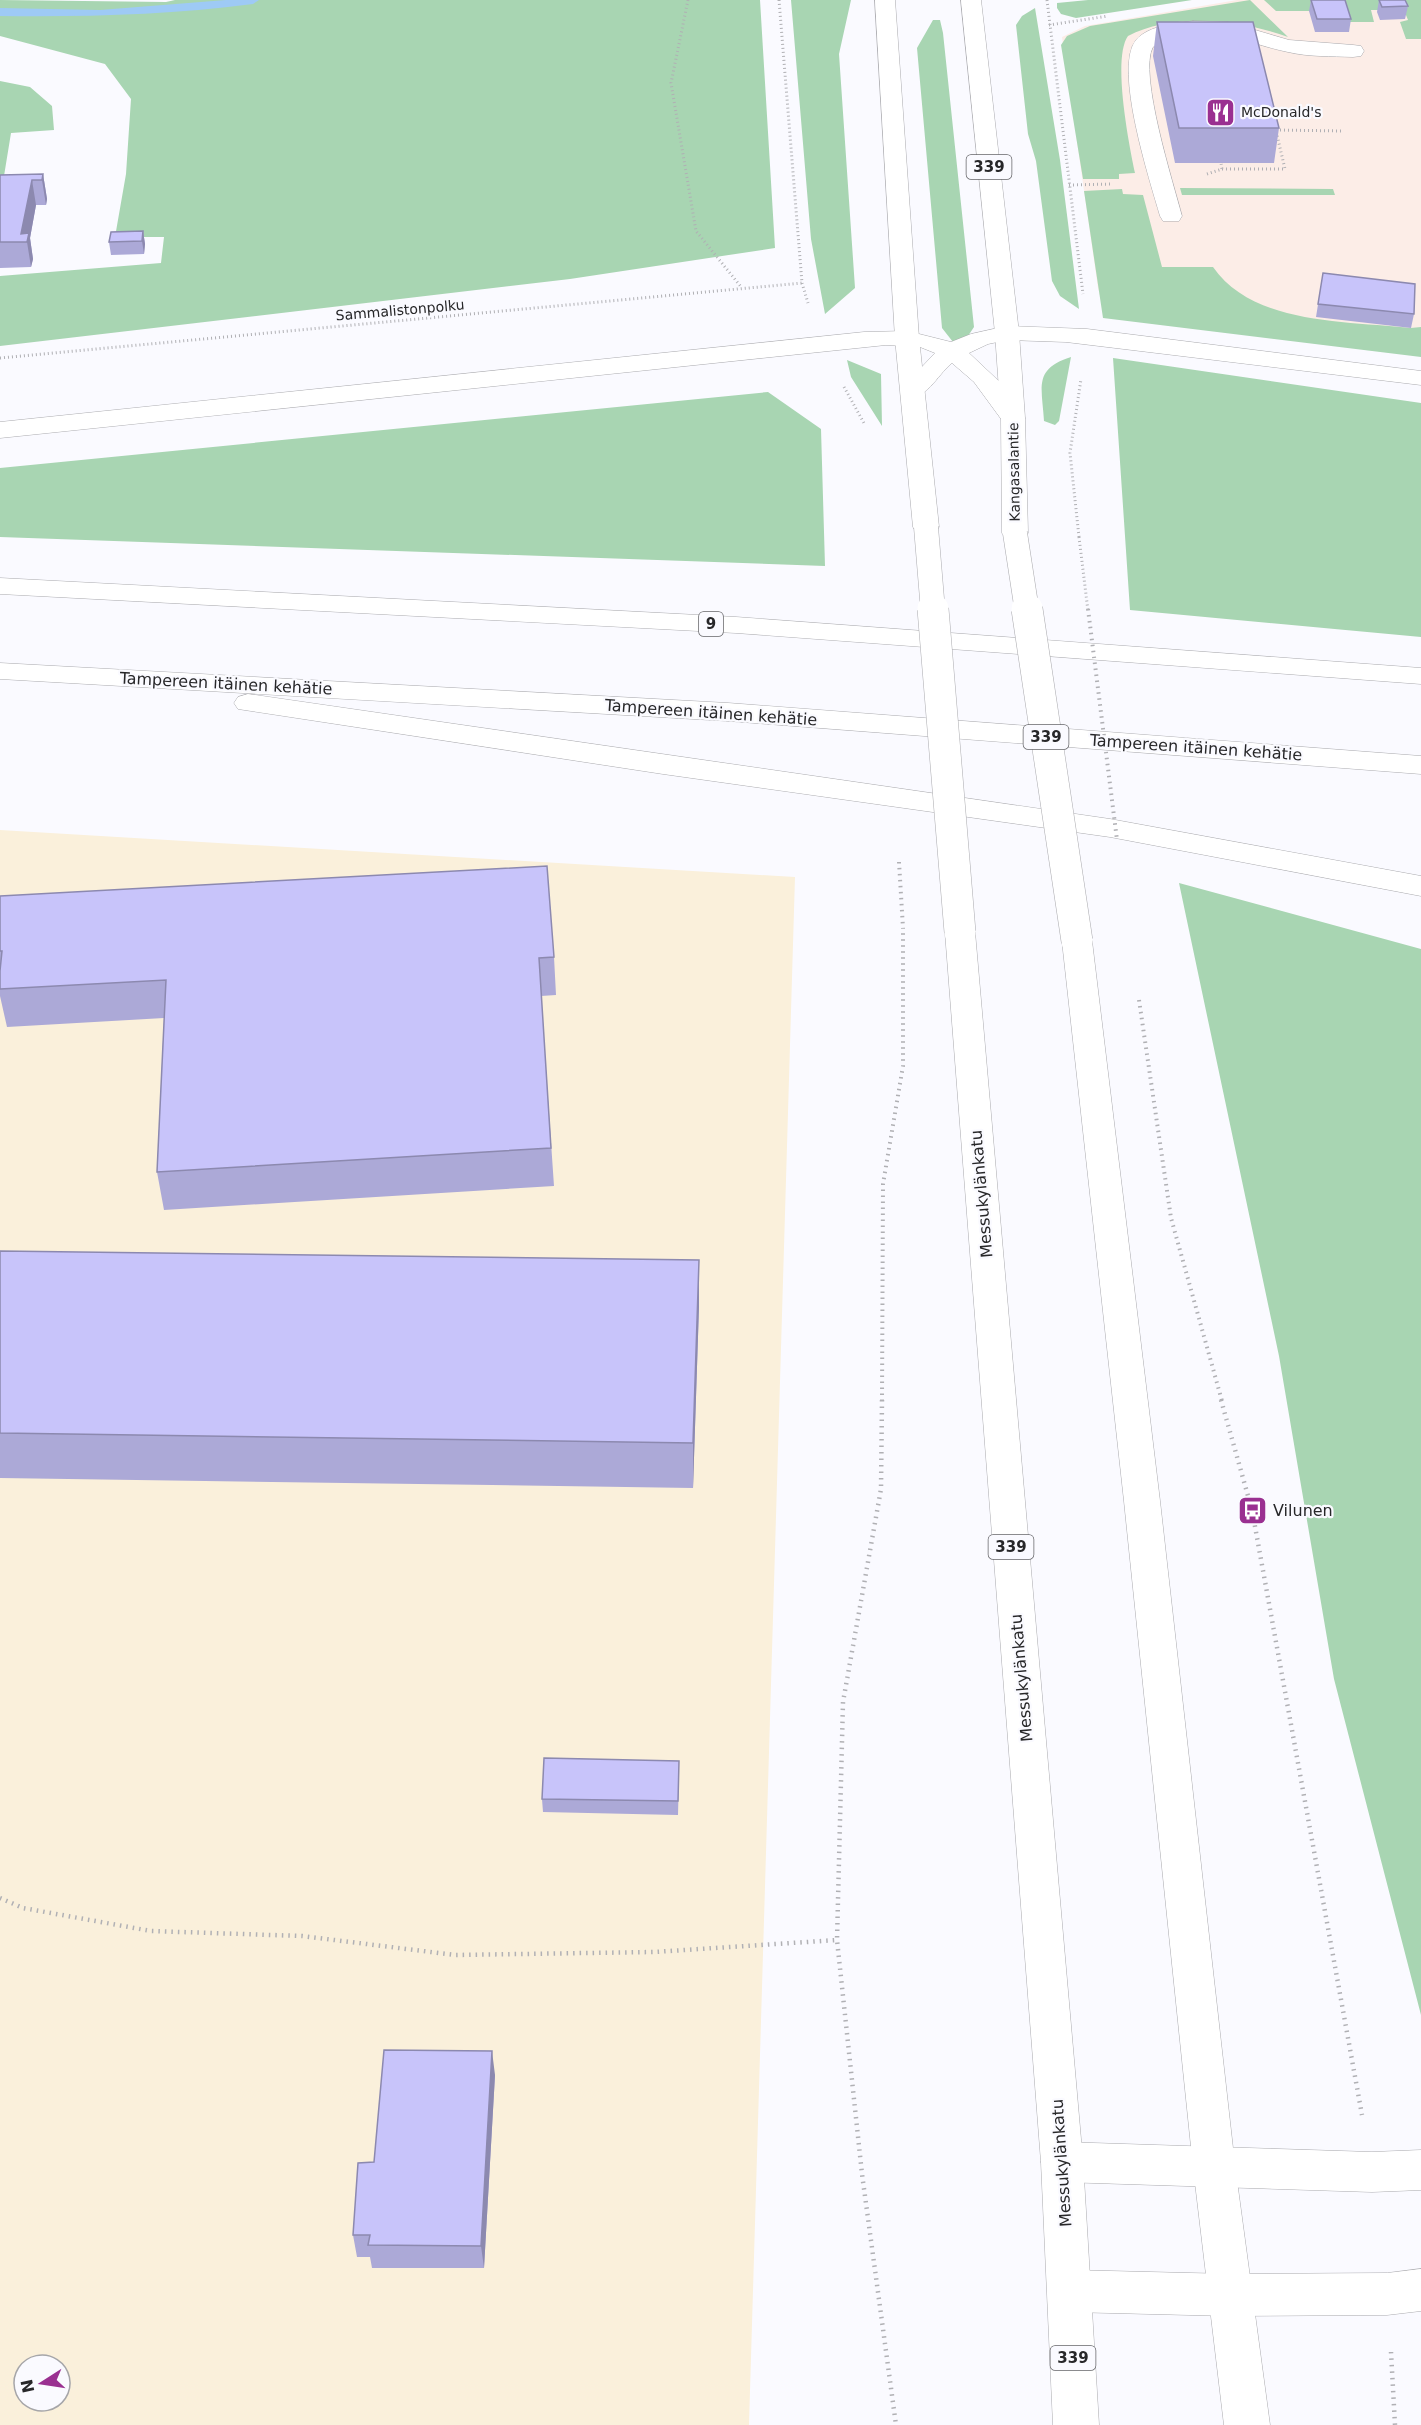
<svg xmlns="http://www.w3.org/2000/svg" width="1421" height="2425" font-family="'DejaVu Sans',sans-serif">
  <rect width="100%" height="100%" fill="#fafaff"/>
  <path fill="#fcede7" d="M1237,0h184v348l-317,-39 -6,-21 -36,-251 23,-11z"/>
  <path fill="#faf0db" fill-rule="evenodd" d="M0,830l795,47 -46,1548h-749zM24,2365h36v36h-36z"/>
  <path fill="#a8d5b2" d="M0,0l166,2 9,-2h585l15,248 -205,31 -570,67v-70l161,-13 3,-26h-49l11,-63 5,-75 -26,-35 -105,-28z
    M791,0h60l-12,54 16,234 -30,26 -14,-75z
    M1088,0h104l-116,18 -15,-4 -4,-6v-5z
    M1250,0l38,37c-46,-17 -115,-25 -160,-1 -16,22 1,109 7,137l-16,1v5h-36l-22,-134 6,-9 23,-10z
    M1264,0h157v39h-15l-6,-17 8,-2 -4,-10h-33l3,12h-28l-3,-11h-67z
    M1035,8l25,152 19,149 -19,-13 -8,-15 -16,-120 -8,-27 -12,-109 6,-9z
    M933,20h7l3,13 31,294 -8,12 -13,3 -11,-14 -25,-280z
    M0,81l30,6 22,19 2,24 -43,3 -7,43h-4z
    M1180,188l153,1 2,6h-153z
    M1122,189l1,5 20,1 19,72h51c40,58 134,54 198,61l10,-1v30l-318,-39 -19,-127z
    M1071,357l-12,64 -4,4 -11,-4c-2,-34 -11,-52 27,-64z
    M1113,358l308,45v234l-291,-27z
    M847,360l34,14 1,52 -31,-49z
    M768,392l53,37 4,137 -825,-29v-69z
    M1179,883l242,66v1066l-87,-336 -55,-323z"/>
  <g fill="none" stroke-linecap="round" stroke-linejoin="round">
    <path fill="#9ecaf5" fill-rule="evenodd" d="M226,0h33l-6,4c-86,11 -167,13 -253,12v-8l100,2z"/>
    <defs>
      <path id="service" d="M1193,21l35,1 61,18 64,5 8,1 3,5 -3,5 -8,1c-22,-1 -44,0 -65,-5 -45,-9 -91,-36 -135,-5 -15,26 21,138 29,169l-3,5h-16l-3,-5c-10,-35 -47,-148 -24,-176 13,-15 39,-16 57,-19z"/>
      <path id="primary" d="M875,0h20l24,338 20,189 -4,6 -9,2 -9,-2 -4,-6 -18,-189z
        M961,0h20l38,333 6,85 3,115 -4,6 -9,2 -9,-2 -4,-6 -1,-115 -6,-85z
        M960,922l11,3 4,7 108,1230 16,263h-46l-12,-263 -96,-1230 4,-7z
        M1077,931l11,3 4,7 68,560 75,665 35,259h-46l-31,-259 -69,-665 -62,-560 4,-7z"/>
      <path id="motorway" d="M1007,326l80,3 334,42v14l-355,-43 -59,-2 -19,4 -19,9 34,32 22,33 -3,5 -9,2 -9,-2 -30,-41 -22,-19c-16,13 -26,39 -48,33l-3,-5 3,-5 31,-33 -15,-6 -34,-2 -886,93v-16l864,-90 43,-1 44,11 20,-8z
        M0,578l736,39 685,51v16l-685,-51 -736,-39z
        M0,663l728,40 693,53v18l-693,-53 -728,-42z
        M248,694l862,125 311,57v20l-311,-59 -447,-63 -425,-65 -4,-6 4,-6z
        M1062,2142l310,10 49,-2v40l-49,2 -310,-10 -15,-6 -6,-14 6,-14z
        M1421,2269v42l-34,4 -157,1 -160,-4 -16,-6 -6,-15 6,-15 16,-6 160,4 157,-1z"/>
    </defs>
    <use href="#service" stroke="#aaaaae" stroke-width="1"/>
    <use href="#primary" stroke="#aaaaae" stroke-width="1"/>
    <use href="#motorway" stroke="#aaaaae" stroke-width="1"/>
    <path stroke="#b0b0b4" stroke-width="3" stroke-dasharray="1 3" stroke-linecap="butt" d="M688,0l-17,83 25,148 46,57
      M779,0l23,283 6,20
      M1047,0l36,294
      M1049,25l59,-9
      M1276,130l66,1
      M1222,169h63l-8,-34
      M1207,174l15,-5 -1,-6
      M1069,185l44,-1
      M0,358l802,-75
      M844,387l21,38
      M1079,537l-9,-84 11,-74"/>
    <path stroke="#b0b0b4" stroke-width="4" stroke-dasharray="1.5 4.5" stroke-linecap="butt" d="M1139,1000l32,218 51,183
      M882,1401l1,-217 20,-118v-138"/>
    <path stroke="#b0b0b4" stroke-width="4.5" stroke-dasharray="1.5 5" stroke-linecap="butt" d="M882,1400l-1,89 -38,213 -6,238 25,234 34,251
      M1221,1400l31,110 110,605
      M0,1898l23,10 128,23 151,5 153,19 199,-3 183,-12
      M1391,2352l4,73"/>
    <use href="#service" fill="#fff" fill-rule="evenodd"/>
    <use href="#primary" fill="#fff" fill-rule="evenodd"/>
    <use href="#motorway" fill="#fff" fill-rule="evenodd"/>
    <defs>
      <path id="primary-bridge-far1" d="M926,527l7,84
        M1015,533l12,78"/>
      <path id="primary-bridge" d="M933,609l27,323
        M1027,609l50,332"/>
    </defs>
    <use href="#primary-bridge-far1" stroke="#aaaaae" stroke-width="25" stroke-linecap="butt"/>
    <use href="#primary-bridge" stroke="#aaaaae" stroke-width="32" stroke-linecap="butt"/>
    <path stroke="#b0b0b4" stroke-width="3" stroke-dasharray="1 3" stroke-linecap="butt" d="M1079,537l9,74"/>
    <path stroke="#b0b0b4" stroke-width="4" stroke-dasharray="1.5 4.5" stroke-linecap="butt" d="M1088,609l29,231
      M899,862l4,66"/>
    <use href="#primary-bridge-far1" stroke="#fff" stroke-width="24"/>
    <use href="#primary-bridge" stroke="#fff" stroke-width="31"/>
  </g>
  <path fill="#aca9d7" d="M1311,0h34l6,19 -2,13h-34l-6,-21z
    M1379,0l29,6 -3,13 -25,1 -3,-8z
    M1157,22l122,106 -5,35h-99l-22,-107z
    M43,174l4,25 -1,6h-10l-6,33 3,21 -2,8 -31,1v-93z
    M143,231l2,13 -1,10 -33,1 -2,-13z
    M1323,273l91,41 -3,14 -95,-11z
    M0,896l554,61 2,38 -15,1 13,190 -390,24 -7,-38 7,-154 -157,9 -7,-31z
    M0,1251l699,55 -6,182 -693,-10z
    M679,1774l-1,41 -135,-3 -1,-13z
    M495,2075l-11,193h-112l-2,-11h-13l-4,-22 21,-73z"/>
  <path fill="#8c89af" d="M43,174l4,25 -1,6 -4,-25z
    M32,180l4,25 -6,33 3,21 -2,8 -4,-25 -6,-8z
    M143,231l2,13 -1,10 -2,-13z
    M699,1260v46l-6,182v-45z
    M492,2051l3,24 -11,193 -3,-22z"/>
  <path fill="#c8c4fa" stroke="#8c89af" stroke-width="1.5" d="M1311,0h34l6,19h-34z
    M1379,0h26l3,6 -26,1z
    M1157,22h96l26,106h-100z
    M43,174l-1,6h-10l-11,54 8,-1 -2,9h-27v-67z
    M143,231l-1,10 -33,1 2,-10z
    M1323,273l92,11 -1,30 -96,-10z
    M547,866l7,91 -15,1 12,190 -394,24 9,-192 -166,9v-18l2,-20h-2v-55z
    M0,1251l699,9 -6,183 -693,-10z
    M544,1758l135,3 -1,40 -136,-2z
    M384,2050l108,1 -11,195 -113,-1 2,-10h-17l5,-72 16,-1z"/>
  <defs>
    <symbol id="restaurant-square" viewBox="-11 -11 22 22"><rect x="-9" y="-9" width="18" height="18" rx="4" fill="#9a3091" stroke="#fafaff"/><path d="M-5-6h1v4h1v-4h1v4h1v-4h1v5L-1.5 .5V6h-2V.5L-5-1ZM5-6V6H3V1.5H1.5Q1.5-4 5-6Z" fill="#fff"/></symbol>
    <symbol id="bus-square" viewBox="-11 -11 22 22"><rect x="-9" y="-9" width="18" height="18" rx="4" fill="#9a3091" stroke="#fafaff"/><path d="M-5-6H5V4H4V6H2V4H-2V6H-4V4H-5ZM-3.5-4V0h7V-4ZM-3.5 1.2v1.5H-2V1.2ZM2 1.2v1.5H3.5V1.2Z" fill="#fff"/></symbol>
  </defs>
  <g fill-rule="evenodd">
    <use href="#restaurant-square" x="1204" y="96" width="33" height="33"/>
    <use href="#bus-square" x="1236" y="1494" width="33" height="33"/>
  </g>
  <g text-anchor="middle" stroke-width="4.5" stroke-linejoin="round" paint-order="stroke">
    <g font-size="14" fill="#272729" stroke="#fafaff" text-anchor="start">
      <text x="1241" y="117">McDonald's</text>
    </g>
    <g font-size="14" fill="#272729" stroke="#fafaff">
      <text transform="translate(400 310) rotate(-5)" y="5">Sammalistonpolku</text>
      <text transform="translate(1014 472) rotate(-91)" y="5">Kangasalantie</text>
    </g>
    <g fill="#fafaff" stroke="#666669" stroke-width="1.5">
      <rect x="966.5" y="155" width="45" height="24" rx="4.5"/>
      <rect x="699" y="612" width="24" height="24" rx="4.5"/>
      <rect x="1023.5" y="725" width="45" height="24" rx="4.5"/>
      <rect x="988.5" y="1535" width="45" height="24" rx="4.5"/>
      <rect x="1050.5" y="2346" width="45" height="24" rx="4.5"/>
    </g>
    <g font-size="15" font-weight="bold" fill="#272729">
      <text x="989" y="172">339</text>
      <text x="711" y="629">9</text>
      <text x="1046" y="742">339</text>
      <text x="1011" y="1552">339</text>
      <text x="1073" y="2363">339</text>
    </g>
    <g font-size="16" fill="#272729" stroke="#fafaff">
      <text transform="translate(226 683) rotate(3)" y="6">Tampereen itäinen kehätie</text>
      <text transform="translate(711 712) rotate(4)" y="6">Tampereen itäinen kehätie</text>
      <text transform="translate(1196 747) rotate(4)" y="6">Tampereen itäinen kehätie</text>
      <text transform="translate(981 1194) rotate(-95)" y="6">Messukylänkatu</text>
      <text transform="translate(1021 1678) rotate(-95)" y="6">Messukylänkatu</text>
      <text transform="translate(1061 2163) rotate(-94)" y="6">Messukylänkatu</text>
    </g>
    <g font-size="16" fill="#272729" stroke="#fafaff" text-anchor="start">
      <text x="1273" y="1516">Vilunen</text>
    </g>
  </g>
  <g transform="translate(42 2383) rotate(258)"><circle r="28" fill="#fafaff" stroke="#a6a6a9" stroke-width="1.5"/>
  <path d="M0-4.5L10 22L0 15L-10 22Z" fill="#9a3091"/>
  <text y="-9" font-size="16" font-weight="bold" text-anchor="middle" fill="#272729">N</text>
  </g>
</svg>
